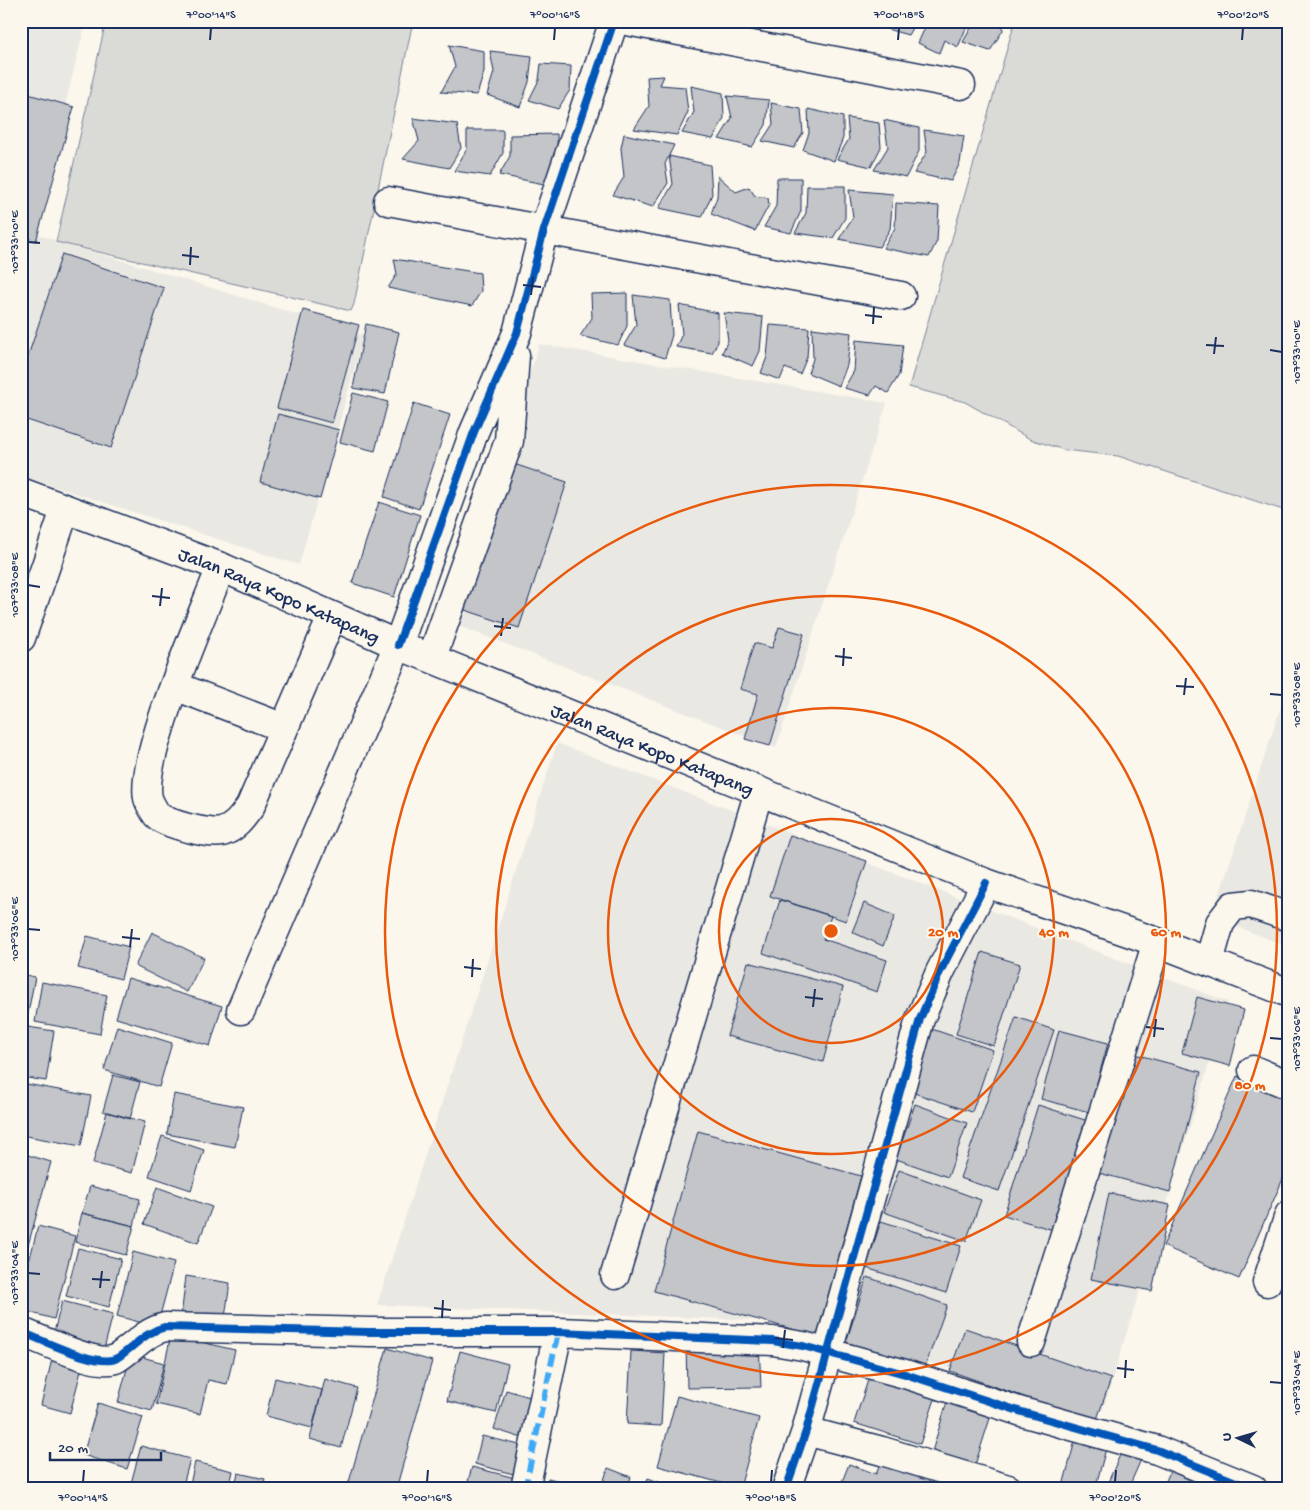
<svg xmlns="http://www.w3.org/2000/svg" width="1310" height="1510" font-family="'Gochi Hand',sans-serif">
  <rect width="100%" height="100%" fill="#fbf7ec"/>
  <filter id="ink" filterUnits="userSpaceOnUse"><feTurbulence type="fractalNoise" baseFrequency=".02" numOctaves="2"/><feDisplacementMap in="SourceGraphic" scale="10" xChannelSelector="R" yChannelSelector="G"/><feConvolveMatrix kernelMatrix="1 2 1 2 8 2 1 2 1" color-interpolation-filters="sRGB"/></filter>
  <g filter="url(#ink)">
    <path fill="#eae8e2" d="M21,21h65l-53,212 331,102 -65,230 -278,-89z
      M539,344l348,59 -111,345 -322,-124z
      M1289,682v265l-77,-30z
      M557,743l671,259 -125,408 -326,-89 -400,-16z"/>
    <path fill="#dadad7" stroke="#7a849a" d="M106,21h307l-59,283 -3,7 -295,-69z
      M1015,21h274v491l-171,-56 -54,-6 -34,-11 -65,-37 -56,-15z"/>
    <path fill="#c3c5c9" stroke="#1b2f5e" d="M841,21h33l-3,5z
      M879,21h37l-8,14 -32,-9z
      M928,21h41l-11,26 -14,-7 -5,13 -21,-10z
      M975,21h27l1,9 -13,21 -27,-9z
      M449,45l35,6v21l-7,23 -36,-3 14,-25z
      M490,51l42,5 -3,26 -9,25 -33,-12 7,-23z
      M541,64l30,2 -1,24 -12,19 -29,-9 10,-20z
      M664,76l-4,9 25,2 3,25 -11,23 -43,-6 15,-23 -2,-29z
      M691,86l32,7 1,25 -11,21 -31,-6 12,-21z
      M21,92l53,15 -38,134 -15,-5z
      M727,96l42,4 -3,25 -14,22 -33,-8 13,-21z
      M771,103l30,6 2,24 -9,15 -32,-7 11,-17z
      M808,109l35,8v21l-9,23 -31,-11 6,-17z
      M413,118l44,6 4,24 -12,20 -46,-9 16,-18z
      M847,118l32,5 2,24 -10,20 -34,-8 12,-20z
      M884,120l35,8v23l-13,26 -32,-7 14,-23z
      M467,130h36v23l-13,23 -36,-5 13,-22z
      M924,130l40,6 -4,27 -9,18 -37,-8 13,-21z
      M557,134l1,33 -9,18 -50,-10 11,-19v-21z
      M624,134l50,11 -9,19 3,19 -15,24 -40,-12 11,-18 -3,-29z
      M669,156l41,9 2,29 -10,23 -43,-9 14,-24z
      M718,176l18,16 13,-5 6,9 13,2 1,7 -14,26 -44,-17 6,-17z
      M777,178h24v33l-10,22 -27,-6 12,-21z
      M807,186h38v32l-12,20 -38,-5 11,-20z
      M849,190l44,4 -3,35 -11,18 -40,-8 14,-22z
      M896,203l43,3 -2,35 -8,16 -46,-9 12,-20z
      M62,254l102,34 -53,160 -90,-30v-41z
      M394,259l86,14 1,18 -9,15 -84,-18 9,-14z
      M627,293v33l-9,19 -38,-9 12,-18 -1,-24z
      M633,295l37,5 2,35 -7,23 -41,-13 12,-20z
      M679,305l39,8v29l-6,11 -36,-6 6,-13z
      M303,310l56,15 -27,98 -55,-15z
      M724,313l39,4 -3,34 -7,15 -31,-13 6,-13z
      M366,324l33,8 -14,62 -32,-6z
      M770,325l39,3 -2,29 -7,17 -15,-6 -5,12 -19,-7 6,-16z
      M812,328l39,5 -4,32 -8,21 -31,-13 5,-14z
      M856,340l47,5 -4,30 -11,18 -12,-7 -6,9 -26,-7 10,-17z
      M353,393l35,9 -13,49 -35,-9z
      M414,403l36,12 -31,94 -35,-12z
      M278,414l61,16 -19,69 -60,-17z
      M511,463l56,19 -48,146 -57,-19z
      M379,502l41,13 -26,82 -42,-14z
      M779,627l25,7 -34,112 -25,-7 13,-45 -18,-5 14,-46 18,5z
      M790,835l77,26 -21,60 -76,-25z
      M780,900l51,16 -8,23 64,21 -10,32 -114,-39z
      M864,903l31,13 -12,30 -31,-14z
      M152,932l52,26 -17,34 -52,-26z
      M87,936l42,11 -8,32 -43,-11z
      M982,952l38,12 -26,82 -38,-12z
      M748,962l95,25 -20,75 -96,-26z
      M21,974l14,3 -8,41 -6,-1z
      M128,978l94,28 -12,40 -94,-28z
      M42,982l65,13 -7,39 -65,-12z
      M1197,997l47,13 -14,56 -48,-13z
      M1016,1017l38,13 -55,161 -39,-13z
      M21,1026l33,5 -8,50 -25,-4z
      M117,1026l55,17 -13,44 -55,-17z
      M926,1027l67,23 -21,62 -67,-22z
      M1059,1030l49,13 -19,69 -48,-13z
      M1131,1053l70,19 -31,120 -71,-19z
      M113,1075l27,7 -10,37 -27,-8z
      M1237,1076l52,22v67l-50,114 -76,-33z
      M21,1083l70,13 -10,50 -60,-11z
      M174,1094l69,13 -8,40 -68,-13z
      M915,1104l52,19 -19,54 -52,-18z
      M1038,1105l50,16 -35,109 -49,-15z
      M107,1112l38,10 -13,51 -39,-10z
      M698,1131l163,45 -44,160 -163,-45z
      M162,1136l42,14 -13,40 -42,-14z
      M21,1153l30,9 -30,109z
      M899,1170l82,30 -15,41 -82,-29z
      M90,1186l50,13 -6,27 -52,-13z
      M157,1187l55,20 -14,36 -54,-19z
      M1109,1193l61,12 -18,86 -61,-12z
      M82,1213l52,13 -8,29 -51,-13z
      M881,1221l80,25 -15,47 -80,-25z
      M38,1226l37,10 -21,83 -33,-9v-16z
      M78,1248l43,11 -12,48 -43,-11z
      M133,1252l41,11 -17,64 -40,-11z
      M186,1276l44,7 -6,41 -43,-7z
      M867,1277l80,28 -23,65 -78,-28z
      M62,1301l51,13 -9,35 -51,-13z
      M965,1328l146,51 -15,43 -146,-51z
      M171,1335l64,15 -8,34 -19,-4 -8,34 -44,-10z
      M759,1343l2,44 -74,1 -1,-44z
      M387,1348l45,13 -36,128h-49z
      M460,1351l48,13 -12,49 -49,-12z
      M631,1351l34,2 -4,73 -34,-2z
      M131,1354l33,9 -12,48 -34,-9z
      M53,1355l30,8 -13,50 -29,-8z
      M869,1377l66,22 -15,45 -66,-21z
      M275,1378l47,12 -10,38 -46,-12z
      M325,1379l32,9 -16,60 -31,-9z
      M506,1390l34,10 -12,40 -34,-11z
      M949,1395l44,14 -19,59 -43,-13z
      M677,1396l82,22 -19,70 -82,-22z
      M98,1403l45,14 -16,52 -44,-14z
      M1077,1433l31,8 -13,48h-22l-10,-3z
      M482,1436l46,11 -7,29 -46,-12z
      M141,1446l49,13 -8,30h-45l-7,-2z
      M1124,1446l19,9 -15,34h-23z
      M883,1458l48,18 -5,13h-87l10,-25 27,10z
      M195,1462l38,9 -4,18h-40z
      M472,1467l51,13 -2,9h-55z
      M608,1468l23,9 -4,12h-26z
      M1170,1471l27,12 -2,6h-32z
      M238,1473l27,6 -3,10h-28z
      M548,1478l37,9 -1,2h-38z
      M648,1478l31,11h-35z
      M941,1481l22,8h-25z"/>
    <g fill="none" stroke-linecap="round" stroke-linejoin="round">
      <defs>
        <path id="minor" d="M627,21l334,64
          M388,201l513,95
          M221,567c-17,45 -82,190 -73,231 1,4 6,13 9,17 8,9 53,20 65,17 13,-4 20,-14 28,-25l82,-190
          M21,638l44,-128
          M432,657l77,-216 6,-86
          M175,686l109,42
          M1209,962l11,-39 13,-17 18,-2 38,13
          M241,1010l157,-365 76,-213 43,-99 27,-103 70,-209
          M1253,1070l36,15
          M615,1275l144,-484
          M1267,1282l22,-67
          M21,1332c20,7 78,37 96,26 17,-11 28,-26 48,-31l204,5h189l215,9 30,5 102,28 117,38 135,38 96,39
          M1031,1342l126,-400
          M806,1431l76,20 126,38
          M525,1489l33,-157
          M786,1489l20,-58 114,-412 20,-47 46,-89"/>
        <g id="major">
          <path id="s1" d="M21,492l200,75 177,78 588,238 171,59 132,51"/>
        </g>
      </defs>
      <use href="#minor" stroke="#1b2f5e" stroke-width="31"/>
      <use href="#major" stroke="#1b2f5e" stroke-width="31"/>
      <use href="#minor" stroke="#fbf7ec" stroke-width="28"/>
      <use href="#major" stroke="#fbf7ec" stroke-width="28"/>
      <path stroke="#3fa9f5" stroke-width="6" stroke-dasharray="12 6" stroke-linecap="butt" d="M525,1489l33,-157"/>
      <defs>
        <path id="cycleway" d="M398,645l76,-213 43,-99 27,-103 70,-209
          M21,1332c20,7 78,37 96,26 17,-11 28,-26 48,-31l204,5h189l215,9 30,5 102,28 117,38 135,38 96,39
          M786,1489l20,-58 114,-412 20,-47 46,-89"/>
      </defs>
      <use href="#cycleway" stroke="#fbf7ec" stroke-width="11"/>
      <use href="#cycleway" stroke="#0057b8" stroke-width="8"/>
    </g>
  </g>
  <path fill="none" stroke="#1b2f5e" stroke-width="2" d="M210,40l1,-12M554,40l1,-12M898,40l1,-12M1242,40l1,-12M28,242l12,1M182,255l17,2M190,265l1,-18M523,285l18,2M531,295l2,-18M865,315l17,2M873,324l1,-17M1206,345l18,1M1270,350l12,2M1214,354l2,-17M28,585l12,2M152,596l18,2M160,606l2,-18M494,626l17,2M501,636l2,-18M835,656l17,2M843,666l1,-18M1176,686l18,1M1270,694l12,1M1184,695l2,-17M28,929l12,1M122,937l18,2M130,947l2,-18M464,967l17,2M472,977l1,-18M805,997l18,2M813,1007l2,-18M1146,1027l18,2M1154,1037l2,-18M1270,1038l12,1M28,1273l12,1M92,1279l18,1M100,1288l2,-17M434,1308l17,2M442,1318l1,-18M775,1338l18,2M783,1348l2,-18M1117,1368l17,2M1125,1378l1,-18M1270,1382l12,1M83,1482l1,-12M427,1482l1,-12M771,1482l1,-12M1115,1482l1,-12"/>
  <g fill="none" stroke="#e8590c" stroke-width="2.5">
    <circle cx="831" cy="931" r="112"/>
    <circle cx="831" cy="931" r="223"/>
    <circle cx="831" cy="931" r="335"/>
    <circle cx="831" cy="931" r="446"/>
  </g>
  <g text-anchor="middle" stroke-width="4" stroke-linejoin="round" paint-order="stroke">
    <g font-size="19" fill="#1b2f5e" stroke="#fbf7ec">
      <text dy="7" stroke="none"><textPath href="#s1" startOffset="278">Jalan Raya Kopo Katapang</textPath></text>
      <text dy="7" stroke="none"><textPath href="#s1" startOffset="682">Jalan Raya Kopo Katapang</textPath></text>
    </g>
  </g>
  <circle cx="831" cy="931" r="8" fill="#e8590c" stroke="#fbf7ec" stroke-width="2.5"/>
  <g font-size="15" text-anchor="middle" font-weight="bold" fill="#e8590c" stroke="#fbf7ec" stroke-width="4" stroke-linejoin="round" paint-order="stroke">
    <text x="943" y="936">20 m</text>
    <text x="1054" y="936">40 m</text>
    <text x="1166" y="936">60 m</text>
    <text x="1250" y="1089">80 m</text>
  </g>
  <rect width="1310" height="1510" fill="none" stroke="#fbf7ec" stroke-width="55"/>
  <g transform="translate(1238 1438) rotate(275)" stroke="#fbf7ec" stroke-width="4" paint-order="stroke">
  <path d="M0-4L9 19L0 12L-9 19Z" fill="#1b2f5e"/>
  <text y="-8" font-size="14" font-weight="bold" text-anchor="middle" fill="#1b2f5e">U</text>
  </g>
  <path d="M50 1452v8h111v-8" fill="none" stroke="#1b2f5e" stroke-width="2.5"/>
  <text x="58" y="1452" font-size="15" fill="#1b2f5e" stroke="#fbf7ec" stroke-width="4" paint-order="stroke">20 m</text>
  <rect x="28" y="28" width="1254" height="1454" fill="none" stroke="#1b2f5e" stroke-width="2"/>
  <g font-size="12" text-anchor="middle" fill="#1b2f5e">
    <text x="211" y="18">7°00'14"S</text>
    <text x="555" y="18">7°00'16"S</text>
    <text x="899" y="18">7°00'18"S</text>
    <text x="1243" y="18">7°00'20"S</text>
    <text transform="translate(14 242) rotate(-90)" y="4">107°33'10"E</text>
    <text transform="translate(1296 352) rotate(-90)" y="4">107°33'10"E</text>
    <text transform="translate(14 585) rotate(-90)" y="4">107°33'08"E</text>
    <text transform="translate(1296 695) rotate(-90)" y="4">107°33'08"E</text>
    <text transform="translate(14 929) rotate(-90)" y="4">107°33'06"E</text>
    <text transform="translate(1296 1039) rotate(-90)" y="4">107°33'06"E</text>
    <text transform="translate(14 1273) rotate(-90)" y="4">107°33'04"E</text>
    <text transform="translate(1296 1383) rotate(-90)" y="4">107°33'04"E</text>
    <text x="83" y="1501">7°00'14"S</text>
    <text x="427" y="1501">7°00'16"S</text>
    <text x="771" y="1501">7°00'18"S</text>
    <text x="1115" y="1501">7°00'20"S</text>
  </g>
</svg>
